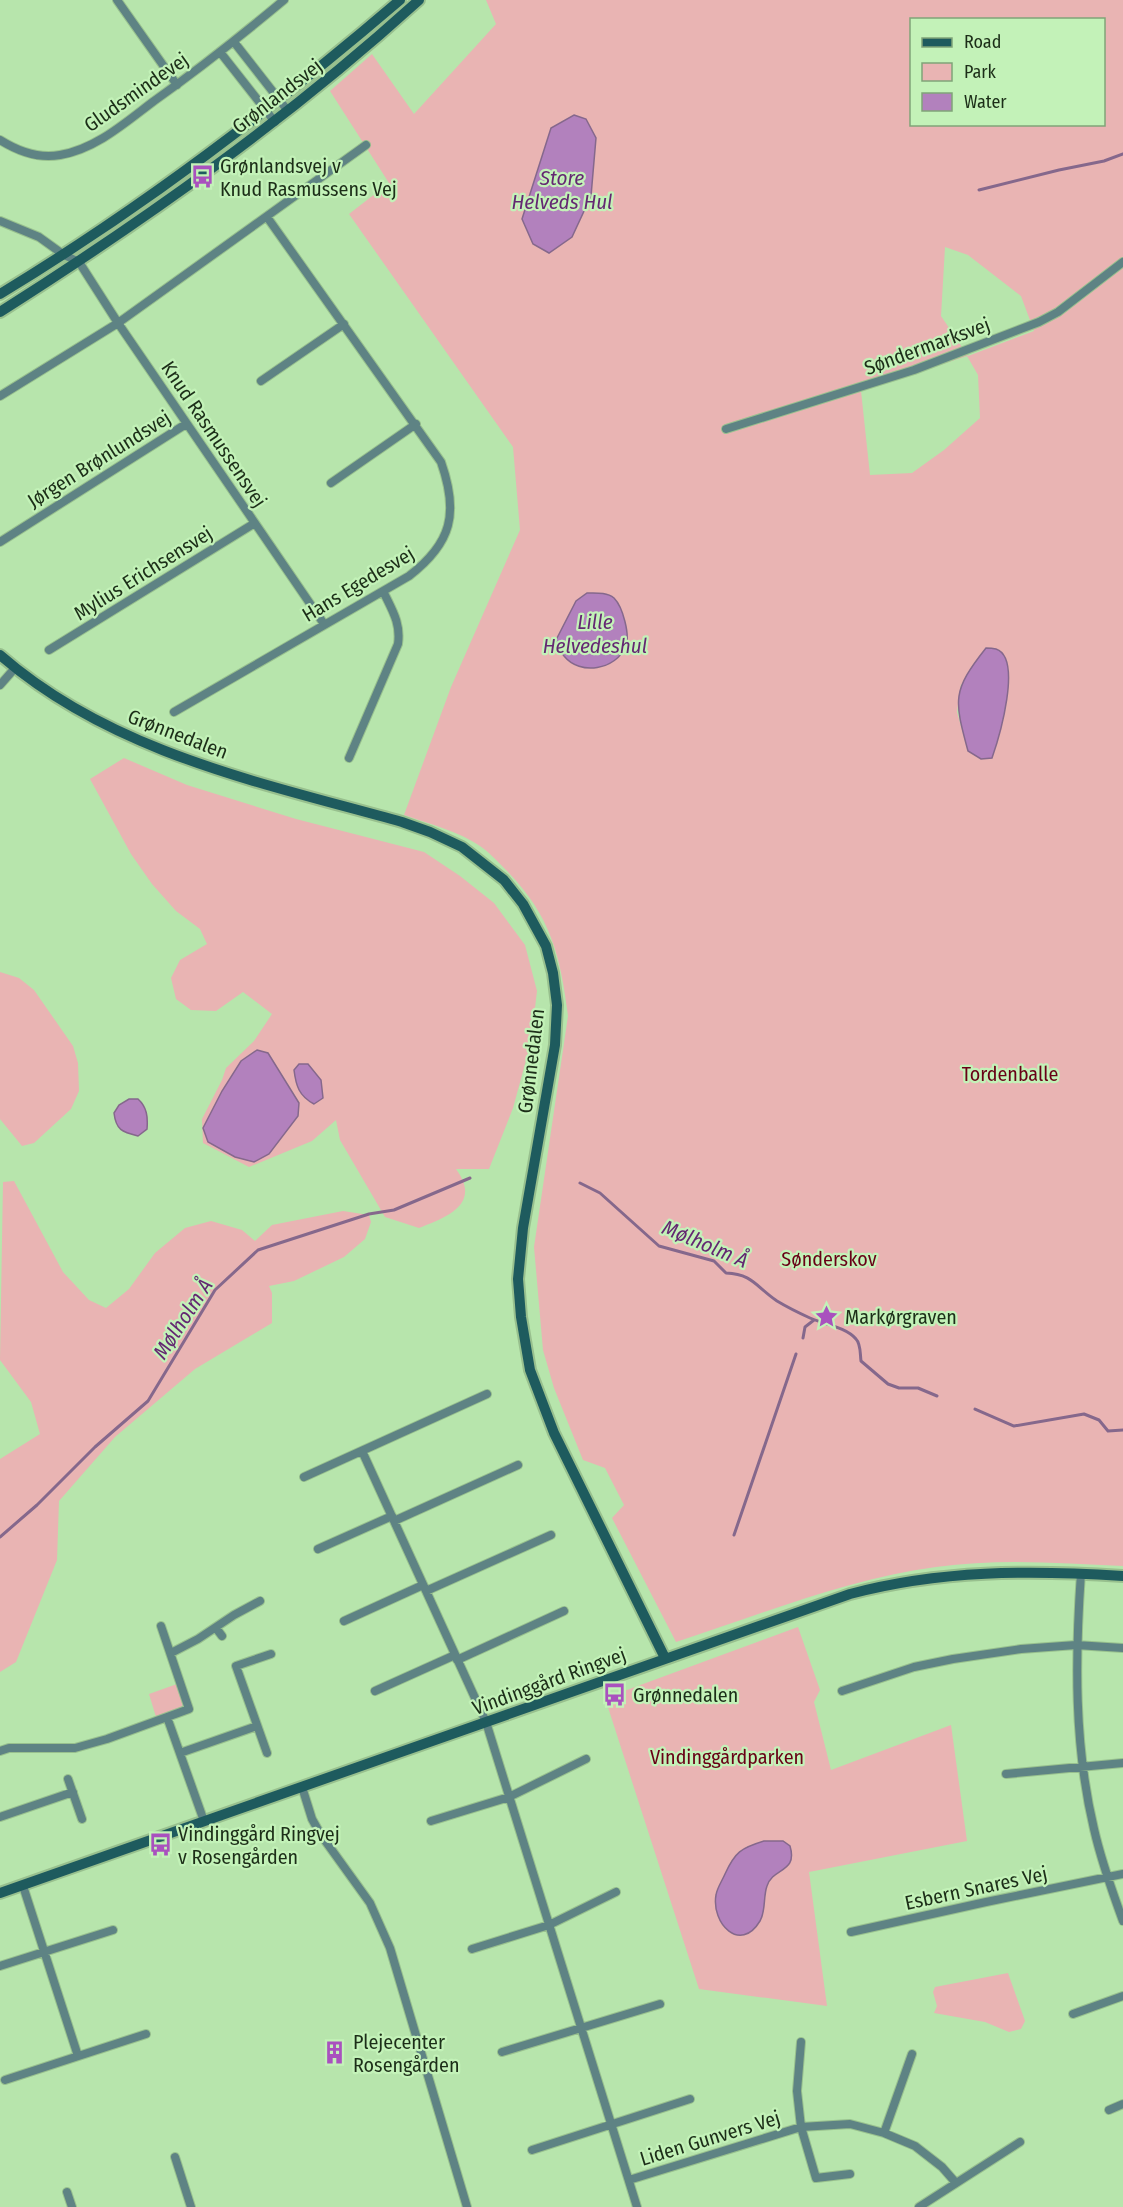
<svg xmlns="http://www.w3.org/2000/svg" width="1123" height="2207" font-family="'Fira Sans Condensed',sans-serif">
  <rect width="100%" height="100%" fill="#b7e5ac"/>
  <path fill="#e9b4b3" fill-rule="evenodd" d="M486,0h637v1566c-62,-3 -125,-8 -187,1 -86,11 -177,48 -260,75l-64,-124 12,-13 -19,-37 -22,-8 -29,-72 -11,-38 -9,-103 34,-231c-8,-63 -18,-102 -64,-148 -7,-7 -15,-16 -24,-22 -22,-15 -51,-22 -76,-31l47,-128 69,-157 -7,-83 -164,-233 40,-31 -59,-92 42,-37 42,60 82,-90zM912,20h192v104h-192zM945,247l23,8 53,41 13,35 -66,25 -27,-40zM967,356l11,19 2,43 -36,32 -32,23 -42,2 -9,-84zM961,684l45,23 -14,51 -24,-7 -11,-39z
    M124,758l63,27 109,34 128,33 36,24 34,27 31,42 12,46 -6,51 -18,66 -24,61h-33c26,35 -9,48 -37,59l-34,-11 -45,-77 -4,-20 -24,21 -63,26 -46,-24 -1,-24 20,-39 4,-12 28,-27 18,-27 -29,-22 -27,19 -25,-1 -15,-11 -5,-21 9,-18 27,-16 -7,-15 -24,-18 -24,-27 -21,-30 -41,-75zM257,1050l11,3 31,49 -96,26 19,-37 19,-30z
    M0,972l19,6 15,12 39,56 5,17 1,28 -8,18 -37,34 -12,3 -22,-27z
    M14,1181l49,91 26,28 17,8 23,-19 26,-36 30,-25 26,-7 31,9 13,11 17,-16 71,-14 26,4 2,7 -6,17 -21,18 -50,24 -25,5 3,7v30l-77,46 -80,68 -56,64 -2,59 -41,102 -16,10v-213l40,-25 -9,-32 -31,-42 3,-178z
    M798,1627l22,63 -6,12 17,68 120,-45 16,116 -158,31 18,134 -128,-17 -94,-291z
    M177,1684l6,21 -4,4 -23,8 -7,-23z
    M1008,1973l17,48 -4,8 -12,3 -24,-10 -51,-9 3,-7 -4,-14 2,-5z"/>
  <path fill="#b281bd" stroke="#85688c" stroke-width="1.5" d="M574,115l12,4 10,19 -5,58 -19,41 -23,16 -16,-9 -11,-25 29,-91z
    M587,593c9,0 20,-1 27,5 9,9 16,37 12,48 -10,24 -46,30 -62,10 -4,-4 -6,-11 -8,-16l20,-39z
    M986,648c3,0 6,0 10,1 27,9 3,89 -4,109l-11,1 -13,-8c-14,-52 -16,-60 18,-103z
    M257,1050l11,3 31,50 -1,13 -29,38 -15,8 -19,-5 -27,-15 -5,-14 19,-37 19,-30z
    M299,1064h9l13,16 2,18 -9,6c-15,-8 -18,-18 -20,-34z
    M129,1099h9c9,8 10,18 9,30l-9,7c-16,-4 -22,-6 -24,-23l5,-8z
    M764,1841h19l7,5c8,27 -17,21 -23,40 -4,11 -1,25 -7,35 -20,33 -49,2 -44,-26 1,-7 6,-14 9,-21 10,-22 16,-26 39,-33z"/>
  <g fill="none" stroke-linecap="round" stroke-linejoin="round">
    <path stroke="#85688c" stroke-width="3" d="M979,190l80,-20 45,-9 19,-7
      M580,1183l20,10 59,53 55,15 12,12c27,1 30,14 51,28 10,6 22,12 33,17 13,6 36,9 46,21 5,5 4,15 5,22l27,23 11,4h19l19,8
      M803,1338l2,-11 9,-7
      M975,1409l39,17 70,-12 15,6 9,11 15,-1
      M734,1535l62,-181
      M0,1537l37,-32 58,-58 53,-46 67,-111 43,-40 111,-36 25,-4 76,-32"/>
    <defs>
      <path id="street" d="M117,0l60,85
        M234,42l54,69
        M220,52l55,70
        M0,140c19,12 38,19 60,15 36,-6 66,-33 94,-54 45,-32 88,-66 130,-101
        M0,221l39,16 25,18 15,7 39,61 206,301
        M261,381l83,-57
        M0,396l118,-73 248,-178
        M726,429l188,-59 125,-48 19,-10 65,-50
        M331,483l85,-59
        M0,542l186,-118
        M49,650l206,-127
        M0,685l15,-17
        M174,712l235,-136c43,-33 50,-63 32,-114l-174,-245
        M349,758l49,-114c3,-21 -6,-34 -15,-53
        M362,1451l124,271 151,485
        M304,1477l183,-83
        M394,1521l124,-56
        M318,1549l74,-33
        M1081,1573c-6,86 -7,172 13,256 7,31 18,62 29,92
        M426,1591l125,-56
        M344,1621l79,-36
        M216,1628l6,8
        M171,1653l27,-14 36,-24 26,-14
        M457,1660l107,-49
        M375,1691l80,-36
        M842,1691l72,-24 39,-8 68,-10 55,-4 47,3
        M167,1717l37,104
        M0,1751l9,-3h66l32,-9 82,-30 -28,-83
        M180,1753l77,-27
        M267,1753l-31,-87 35,-12
        M1006,1774l117,-11
        M68,1779l14,40
        M302,1787l10,32 9,16 49,68 20,45 77,259
        M0,1817l73,-25
        M431,1821l78,-24 77,-38
        M23,1886l55,170
        M851,1932l135,-30 137,-28
        M472,1949l77,-24 67,-33
        M0,1966l113,-36
        M1073,2014l50,-18
        M801,2042l-4,49 4,36 15,51 34,-4
        M502,2052l158,-48
        M5,2080l141,-46
        M1109,2110l14,-6
        M884,2133l28,-79
        M532,2150l158,-51
        M175,2157l16,50
        M629,2180l172,-53 49,-3 34,9 31,13 27,21 14,16
        M67,2192l5,15
        M919,2207l101,-65"/>
      <path id="secondary" d="M0,294c142,-86 274,-186 400,-294
        M0,312c148,-94 289,-194 419,-312
        M0,655c112,98 263,128 402,167l28,10 32,15 42,33 19,24 23,42 7,27 4,32 -2,40 -32,183 -5,51 3,38 9,53 24,63 111,225
        M0,1893l850,-299c90,-24 180,-24 273,-18"/>
    </defs>
    <use href="#street" stroke="#98c08e" stroke-width="10"/>
    <use href="#secondary" stroke="#98c08e" stroke-width="14"/>
    <use href="#street" stroke="#5e8384" stroke-width="8"/>
    <use href="#secondary" stroke="#1e5b5e" stroke-width="10"/>
  </g>
  <defs>
    <symbol id="bus-bare" viewBox="-9 -9 18 18"><path d="M-5-6H5V4H4V6H2V4H-2V6H-4V4H-5ZM-3.5-4V0h7V-4ZM-3.5 1.2v1.5H-2V1.2ZM2 1.2v1.5H3.5V1.2Z" fill="#a951be" stroke="#c3f2b8" stroke-width="2.5" paint-order="stroke"/></symbol>
    <symbol id="sight-bare" viewBox="-9 -9 18 18"><path d="M0-6L1.8-2.2L6-1.7L2.9 1.2L3.7 5.4L0 3.3L-3.7 5.4L-2.9 1.2L-6-1.7L-1.8-2.2Z" fill="#a951be" stroke="#c3f2b8" stroke-width="2.5" paint-order="stroke"/></symbol>
    <symbol id="building-bare" viewBox="-9 -9 18 18"><path d="M-4-6H4V6H1V3H-1V6H-4ZM-2.5-4.3h1.7v1.8h-1.7ZM.8-4.3h1.7v1.8H.8ZM-2.5-1h1.7V.8h-1.7ZM.8-1h1.7V.8H.8Z" fill="#a951be" stroke="#c3f2b8" stroke-width="2.5" paint-order="stroke"/></symbol>
  </defs>
  <g fill-rule="evenodd">
    <use href="#bus-bare" x="186" y="160" width="33" height="33"/>
    <use href="#sight-bare" x="810" y="1300" width="33" height="33"/>
    <use href="#bus-bare" x="598" y="1678" width="33" height="33"/>
    <use href="#bus-bare" x="144" y="1828" width="33" height="33"/>
    <use href="#building-bare" x="318" y="2036" width="33" height="33"/>
  </g>
  <g text-anchor="middle" stroke-width="4.5" stroke-linejoin="round" paint-order="stroke">
    <g font-size="20" fill="#1c2e18" stroke="#c3f2b8">
      <text transform="translate(136 92) rotate(-35)" y="7">Gludsmindevej</text>
      <text transform="translate(277 96) rotate(-38)" y="7">Grønlandsvej</text>
      <text transform="translate(927 346) rotate(-20)" y="7">Søndermarksvej</text>
      <text transform="translate(214 434) rotate(56)" y="7">Knud Rasmussensvej</text>
      <text transform="translate(99 459) rotate(-32)" y="7">Jørgen Brønlundsvej</text>
      <text transform="translate(143 573) rotate(-32)" y="7">Mylius Erichsensvej</text>
      <text transform="translate(358 584) rotate(-31)" y="7">Hans Egedesvej</text>
      <text transform="translate(178 734) rotate(21)" y="7">Grønnedalen</text>
      <text transform="translate(531 1061) rotate(-83)" y="7">Grønnedalen</text>
      <text transform="translate(549 1681) rotate(-20)" y="7">Vindinggård Ringvej</text>
      <text transform="translate(976 1888) rotate(-12)" y="7">Esbern Snares Vej</text>
      <text transform="translate(710 2138) rotate(-17)" y="7">Liden Gunvers Vej</text>
    </g>
    <g font-size="20" fill="#1c2e18" stroke="#c3f2b8" text-anchor="start">
      <text x="220" y="173">Grønlandsvej v<tspan x="220" dy="23">Knud Rasmussens Vej</tspan></text>
      <text x="845" y="1324">Markørgraven</text>
      <text x="633" y="1702">Grønnedalen</text>
      <text x="178" y="1841">Vindinggård Ringvej<tspan x="178" dy="23">v Rosengården</tspan></text>
      <text x="353" y="2049">Plejecenter<tspan x="353" dy="23">Rosengården</tspan></text>
    </g>
    <g font-size="20" fill="#680016" stroke="#c3f2b8">
      <text x="1010" y="1081">Tordenballe</text>
      <text x="829" y="1266">Sønderskov</text>
      <text x="727" y="1764">Vindinggårdparken</text>
    </g>
    <g font-size="21" font-style="italic" fill="#642872" stroke="#c3f2b8">
      <text x="562" y="185">Store<tspan x="562" dy="24">Helveds Hul</tspan></text>
      <text x="595" y="629">Lille<tspan x="595" dy="24">Helvedeshul</tspan></text>
      <text transform="translate(705 1244) rotate(23)" y="7">Mølholm Å</text>
      <text transform="translate(183 1319) rotate(-57)" y="7">Mølholm Å</text>
    </g>
  </g>
  <rect x="910" y="18" width="195" height="108" fill="#c3f2b8" stroke="#80a478" stroke-width="1.5"/>
  <rect x="922" y="38" width="30" height="9" fill="#1e5b5e" stroke="#80a478" stroke-width="1.5"/>
  <text x="964" y="48" font-size="18" fill="#1c2e18">Road</text>
  <rect x="922" y="63" width="30" height="18" fill="#e9b4b3" stroke="#80a478" stroke-width="1.5"/>
  <text x="964" y="78" font-size="18" fill="#1c2e18">Park</text>
  <rect x="922" y="93" width="30" height="18" fill="#b281bd" stroke="#80a478" stroke-width="1.5"/>
  <text x="964" y="108" font-size="18" fill="#1c2e18">Water</text>
</svg>
